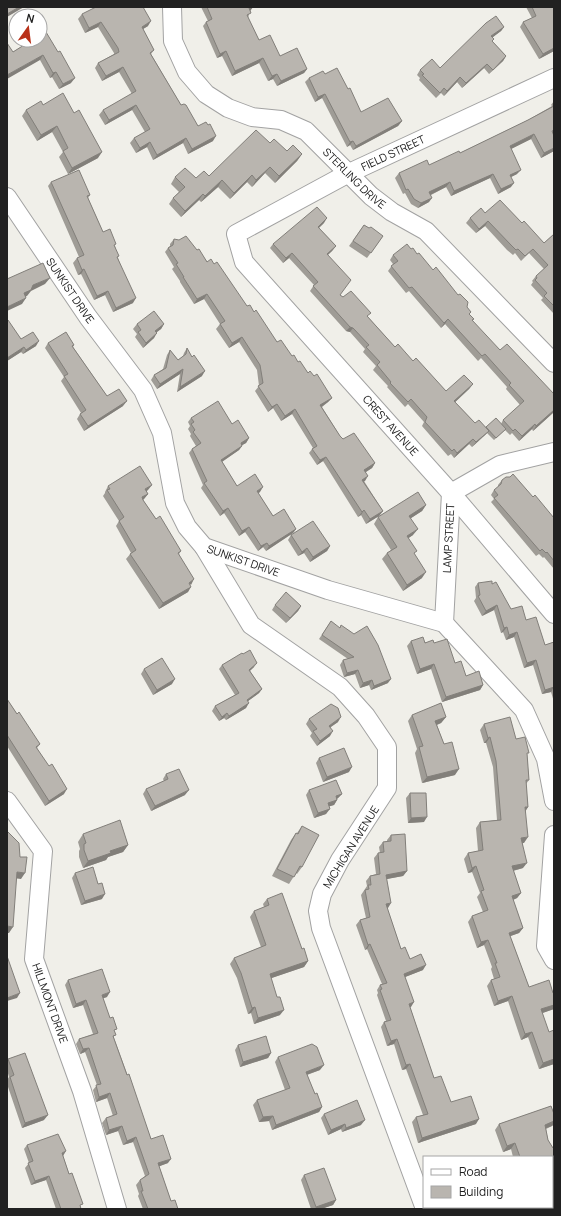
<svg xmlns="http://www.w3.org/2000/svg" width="561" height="1216" font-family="Manrope,sans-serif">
  <rect width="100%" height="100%" fill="#f0efe9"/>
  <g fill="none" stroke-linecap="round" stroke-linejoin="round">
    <defs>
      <g id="minor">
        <path id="s1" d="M172,7l1,34 14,31 19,22 22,14 24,9 29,3 25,11 65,65 21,16 34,19 128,132"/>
        <path id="s2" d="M554,78l-207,96 -111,60 8,28 207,231 103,121"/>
        <path id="s3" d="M7,197l81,120 55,73 19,43 13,70 12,24 17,20 124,43 116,33 80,87 22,49 8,42"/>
        <path d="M204,547l47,78 89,62 26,29 21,31v41l-47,72 -18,34 -4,17 3,17 103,278"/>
        <path id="s4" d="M444,623l7,-130 49,-28 54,-13"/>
        <path id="s5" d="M7,801l36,50 -9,108 48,132 35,118"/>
        <path d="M554,835l-8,111 8,14"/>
      </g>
    </defs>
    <use href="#minor" stroke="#a2a2a2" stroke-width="20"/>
    <use href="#minor" stroke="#fff" stroke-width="18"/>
  </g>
  <path fill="#9f9c96" d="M201,7h52l-3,4 -2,7 11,22 21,16 27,13 -3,4 -27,13 -4,-7 -5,2 -9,-18 -27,13 -10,-20 -5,2 -14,-32 3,-4 2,-1z
    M526,7h28v44l-15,8 -19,-32 3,-5 9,-4z
    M82,14l66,12 -5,3 11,21 -3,4 30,51 17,21 15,15 -25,13 -5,-11 -30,17 -6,-13 -11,6 -6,-10 4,-5 11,-6 -13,-22 -27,15 -6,-10 4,-5 29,-16 -13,-22 -17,9 -7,-13 3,-5 16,-9v-1l-16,-26 -13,6 -7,-14z
    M504,27l-3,4 -9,6v4l14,15 -3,5 -14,13 -5,-6 -22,20 -5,-6 -13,14 -3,-3 -5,5 -17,-18 1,-2 -3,-3 3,-5 20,-2z
    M32,40l39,43 -12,6 -7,-12 -2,1 -10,-18 -27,-8z
    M325,74l23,15 13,23 41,9 -4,5 -45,24 -3,-5 -3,2 -25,-49 -7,4 -10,-20 4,-4z
    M554,101v32l-1,1 1,17 -13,7 -10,-19 -20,10 6,25 -6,3v10l-13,7 -8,-16 -39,18 -5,-9 -15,8 -2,7 -11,6 -7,-4 -6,-11 -2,1 -8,-16 4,-5 30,-8 31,-12 68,-33 24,-14 -1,-1z
    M43,105l31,8 24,45 -30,16 -9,-17 4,-5 -11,-20 -15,9 -15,-25 4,-6z
    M270,143l17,8 15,3 -5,7 -22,22 -10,-10 -13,14 -5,-5 -17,17 -12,-12 -17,15 -2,-2 -18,17 -12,-13 4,-6 6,-6 -8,-8 4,-7 21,1 13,-2z
    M51,182l39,13 -2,3 15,34 12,14 3,12 15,45 -20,9 -8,-17 -11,5 -13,-26 -3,1 -5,-12 4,-5 2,-1 -31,-71z
    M485,213l37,10 22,20 10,-9v80l-13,-14 2,-2 -12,-13 2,-3 -1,-1 4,-5 8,-7 -15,-16 -8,8 -6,-8 -2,2 -6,-5 -22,-24 -9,7 -10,-10 4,-5z
    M324,223l-5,5 17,18 -4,5 -4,4 12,40 28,22 27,30 18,14 33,30 27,-7 -4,5 -14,13 20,21 11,4 15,-3 2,-4 17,-15 -14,-16 1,-2 -26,-29 -3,3 -33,-37 -4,4 -32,-37 -3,2 -18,-22 5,-7 -3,-4 3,-5 18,-6 6,5 50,53 2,7 5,5 -2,2 82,91 -21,19 -1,-2 -13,12 -7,-8 -2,2 -5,-5 -11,10 -7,-7 -2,2 -13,12 -3,-3 -15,14 -3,-4 -3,2 -26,-30 2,-4 -16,-18 -3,3 -18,-20 1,-1 -15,-16 3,-4 -13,-14 2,-3 -15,-17 -4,-1 -36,-40 4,-6 -25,-27 -6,5 -13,-15 3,-4z
    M364,225l19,11 -16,22 -18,-12z
    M174,239l23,11 50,56 7,6 23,30 21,20 10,11 6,3 18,22 -4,4 -6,5 18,29 3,3 32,24 -3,5 -6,4 -1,9h-1l19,30 -4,5 -13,8 -5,-9 -3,2 -35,-56 -6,4 -8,-12 4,-5 -21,-34 -11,7 -8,-13 -5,4 -13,-21 4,-5 -2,-16 -18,-28 -10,6 -13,-19 4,-5 -16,-25 -10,5 -14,-22v-1l-8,-12 2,-2 -9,-15 3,-4 2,-2v-2z
    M7,321l14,18 15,7 -13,8 -2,-2 -14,9z
    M137,324h27l-3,5 -5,3 -2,6 -11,10 -8,-11 2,-3 -4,-5z
    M48,343l26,2 -1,2 34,49 16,10 -39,25 -7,-12 3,-5 1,-1 -20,-32 3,-4 -19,-29z
    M187,348l15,28 -25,16 3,-18 -23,15 -6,-9 3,-5 9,-6 4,-14 3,-5 8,10 5,-4 1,-3z
    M191,418l41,6 17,14 -3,5 -4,2v1l-3,4 -17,12 15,24 23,6 -2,1 15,23 23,13 -3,4 -27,18 -3,-4 -5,4 -13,-19 -6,4 -15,-23 -4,3 -19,-28 2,-3 -14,-32 3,-4 4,-3 -6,-10 1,-2 -3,-5 2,-3 -2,-4z
    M502,480l31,17 21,21v51l-10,-12 -1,1 -4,-4 -3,2 -45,-54 3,-3 -3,-4 3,-5 4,-3v-2z
    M108,486l40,4 -2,1 2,3 -5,6 13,19 25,32 -2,3 11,31 -2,7 -29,17 -33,-50 5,-6 -15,-27 3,-5 -16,-25 2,-3v-1z
    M426,505l-4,6 -11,7 2,17 -5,3 6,16 8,24 -19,13 -21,-32 5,-6 4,-3 -17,-26 4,-7z
    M291,535l39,11 -3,5 -17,11 -6,-9 -6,3 -10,-16z
    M478,583l14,1 19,25 15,11 19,25 9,-3v60l-3,-10 -9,2 -9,-29 -9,3 -10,-31 -8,3 -3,-8 -2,1 -7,-23 -12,6 -8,-15 2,-3 -1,-11z
    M275,605l26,1 -3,5 -12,12 -14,-13z
    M331,621l57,62 -17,7 -2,-5 -9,3 -5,-14 -11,3 -4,-12 3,-5 5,-1 -29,-20z
    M411,641l23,2 32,33 17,9 -3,5 -38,12 -11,-33 -14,5 -10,-28z
    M243,654l11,13 -4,4 12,18 -3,4 -11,8 -2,7 -20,12 -2,-2 -5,3 -7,-10 3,-5 20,-11 -16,-26 3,-4z
    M144,669l28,15 -19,11 -12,-21z
    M7,699l10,15 23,30 -3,4 27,46 -19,12 -38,-60z
    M412,715l34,2 -5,6 -4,2 18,50 -33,8 -7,-30 2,-4 -9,-28z
    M309,719l29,3 -7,5 -1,9 -13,10 -7,-10 2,-3 -6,-9z
    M484,724l32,15 11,16 2,25 -3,4 2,23 -3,5 -1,31h-1v25l-10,3 8,22 -4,5 -4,2 10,28 -4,5 -9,3 19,51 25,6v16l-12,4 12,51 -15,5 -11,-32 -7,3 -13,-39 -14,5 -7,-20 4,-6 3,-1 -3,-10 1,-2 -8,-22 -7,3 -9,-26 4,-6 11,-4 -6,-15 3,-4 -8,-21 -4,1 -4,-14 4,-6 10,-2 -2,-23 4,-6 17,-2 -4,-53 -7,-24h-2l-4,-13z
    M319,758l30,14 -26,10 -7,-19z
    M166,774l19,21 -34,16 -8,-17 3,-5 18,-8 -1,-2z
    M309,790l33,4 -5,5v1l-3,5 -5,1 -3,8 -12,4 -8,-23z
    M410,793l14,29 -16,1 -2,-25z
    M302,826v41l-5,7 -1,-1 -7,11 -17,-8 19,-36 5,-7h1z
    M83,834l45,11 -5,7 -15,5 -2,3 -23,8 -4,-11v-6l1,-2 -2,-7z
    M391,835l16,36 -4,5 -17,3 2,29h-1l14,41 9,10 13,11 -18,7 6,30h-1l24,71 17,24 25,22 -58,19 -6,-21 4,-5 7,-2 -17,-46 -4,1 -8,-26 -7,2 -6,-19 3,-5 2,-1 -9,-26 1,-2 -1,-3 3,-5 2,-1 -15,-35 -2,1 -9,-25 4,-5 6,-2 -5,-23 6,-9 -1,-5 4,-5 6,-2 -2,-16 4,-5h2l-1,-6 4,-5 4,-1v-1z
    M75,873l23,11 4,15 -21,6 -9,-27z
    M267,899l35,50 6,12 -4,6 -33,11 9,37 -26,9 -3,-11 -3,1 -11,-36 -7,-14 4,-6 27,-11 -11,-30 4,-6 10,-4 -1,-3z
    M68,980l39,17 -4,1 11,34v6l37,101 17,24 -9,3 12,35 7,8h-35l-5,-13 1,-2 -3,-9 4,-5 5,-4 -12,-34 -10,3 -5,-14 -12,4 -4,-12 4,-5 7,-2 -6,-18 -11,4 -3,-12 4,-5 -12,-33 -5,2 -4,-10 3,-5 14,-5 -10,-29 -10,3 -8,-23z
    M238,1045l33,8 -3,5 -28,9 -5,-17z
    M278,1057l42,13 -13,5 8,19 7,13 -3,5 -47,18 -3,-9 -10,1 -6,-17 4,-5 28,-10 -10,-28z
    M8,1059l36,61 -22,8 -15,-44v-4l2,-3 -2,-7v-10z
    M551,1106l3,8v10l-2,2 -6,3 2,11 5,8 1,-1v22l-2,1v-13h-39l-2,-8 -8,3 -8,-22 4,-6z
    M324,1114l37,11 -19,7 -1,-3 -13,6 -7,-17z
    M27,1145l36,11 18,53h-25l-10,-29 -15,5 -6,-17 4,-5 -5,-14z
    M304,1175l32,25 -3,5 -12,4h-10l-10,-29z"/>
  <path fill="#827f7a" d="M19,7h5l-17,10v-3z
    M252,7h1l-3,4 -1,-3z
    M151,21l-3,5 -10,6 4,-5z
    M101,22l-3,5 -13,6 4,-5z
    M504,27l-3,4 -13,10 3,-5z
    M554,48v3l-15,8 4,-5z
    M226,51l-4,5 -5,2 3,-4z
    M43,55l-3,5 -33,19v-4z
    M506,56l-3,5 -14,13 4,-4z
    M263,58l-4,5 -27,13 3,-5z
    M487,64l-3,4 -22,20 4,-5z
    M123,67l-4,5 -17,9 4,-5z
    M307,69l-3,4 -27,13 4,-5z
    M56,72l-4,5 -2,1 3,-5z
    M277,74l-4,5 -5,2 4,-5z
    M460,77l-3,5 -13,14 3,-5z
    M75,78l-4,5 -12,6 4,-5z
    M325,94l-3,4 -7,4 3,-5z
    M136,105l-4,5 -27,15 4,-5z
    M402,121l-4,5 -45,24 3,-4z
    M57,126l-5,6 -15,9 4,-6z
    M534,134l-3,5 -24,12 3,-5z
    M216,136l-3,5 -25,13 4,-5z
    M186,138l-3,5 -30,17 4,-5z
    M353,141l-3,4 -3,2 3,-5z
    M150,142l-3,5 -11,6 4,-5z
    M554,148v3l-13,7 3,-5z
    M102,152l-4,6 -30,16 4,-6z
    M302,154l-5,7 -22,22 4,-7z
    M270,167l-5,6 -13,14 4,-7z
    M521,170l-4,4 -10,5 3,-4z
    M493,174l-3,4 -39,18 3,-5z
    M252,175l-5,7 -17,17 4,-6z
    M222,180l-4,7 -17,15 4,-6z
    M450,182l-4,5 -20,10 3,-5z
    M514,183l-3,4 -13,7 3,-5z
    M203,194l-4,6 -18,17 4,-6z
    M432,198l-3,4 -11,6 3,-5z
    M327,218l-3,5 -9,8 3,-4z
    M488,221l-3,5 -9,7 3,-4z
    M336,246l-4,5 -8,7 3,-4z
    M292,253l-3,5 -6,5 3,-5z
    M84,269l-3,5 -3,1 4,-5z
    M50,278l-5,6 -14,7 -4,5 -7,3 4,-6 9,-8z
    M108,291l-3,4 -11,5 3,-4z
    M207,294l-3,5 -10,5 3,-5z
    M26,298l-4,6 -15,7v-4z
    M136,298l-3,5 -20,9 3,-4z
    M448,319l-3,5 -4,4 3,-5z
    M164,324l-3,5 -9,7 3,-5z
    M350,327l3,1 -3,4 -4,-1z
    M157,333l-3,5 -11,10 3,-5z
    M242,337l-3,5 -10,6 3,-5z
    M39,341l-3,5 -13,8 3,-4z
    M24,347l-3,5 -14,9v-3z
    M183,369l-3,5 -23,15 3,-5z
    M205,371l-3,5 -25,16 3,-5z
    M473,384l-4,5 -18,17 3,-5z
    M332,398l-4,4 -11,8 3,-5z
    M127,401l-4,5 -39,25 4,-5z
    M277,404l-4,4 -5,4 4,-5z
    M295,409l-3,5 -11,7 4,-5z
    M554,410v2l-21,19 3,-5z
    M535,424l-3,5 -13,12 3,-5z
    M489,431l-4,4 -13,12 4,-5z
    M249,438l-3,5 -9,5 4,-5z
    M473,439l-4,5 -15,14 3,-5z
    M242,446l-3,4 -22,15 4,-5z
    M326,457l-3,4 -6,4 3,-5z
    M375,463l-3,5 -11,7 3,-5z
    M368,476l-3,5 -6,3 3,-4z
    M152,485l-4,5 -7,5 4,-6z
    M263,487l-3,5 -6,4 3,-5z
    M148,494l-4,5 -5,3 3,-5z
    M426,505l-4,6 -17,11 4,-6z
    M228,508l-4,5 -4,3 3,-5z
    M364,510l-3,5 -3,2 4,-5z
    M383,511l-4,5 -13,8 4,-5z
    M249,527l-4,5 -6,4 3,-5z
    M296,529l-3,4 -27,18 3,-5z
    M418,529l-5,6 -10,7 4,-6z
    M267,543l-4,4 -5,4 3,-5z
    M330,546l-3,5 -17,11 3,-5z
    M307,548l-3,5 -6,3 4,-4z
    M426,572l-4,6 -19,13 4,-6z
    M194,579l-3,6 -2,-2z
    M191,587l-3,5 -29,17 4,-6z
    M497,605l-3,5 -12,6 4,-5z
    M301,606l-3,5 -12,12 4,-5z
    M507,627l-4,5 -2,1 3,-5z
    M517,632l-3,5 -8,3 3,-5z
    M536,660l-3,5 -9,3 3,-5z
    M257,663l-3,4 -8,7 3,-4z
    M434,664l-3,5 -14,5 3,-5z
    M358,670l-3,4 -11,3 3,-4z
    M175,679l-3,5 -19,11 4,-5z
    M391,679l-3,4 -17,7 3,-4z
    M372,680l-3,5 -9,3 3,-5z
    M483,685l-3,5 -38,12 4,-5z
    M554,687l-3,5 -9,2 3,-4z
    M262,689l-3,4 -15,11 3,-4z
    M249,703l-3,5 -20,12 3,-4z
    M227,713l-3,5 -5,3 3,-4z
    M341,717l-3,5 -12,8 3,-4z
    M446,717l-5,6 -10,4 4,-6z
    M333,731l-3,5 -13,10 3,-5z
    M490,737l-4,6h-2l4,-5z
    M352,767l-3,5 -26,10 4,-5z
    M459,769l-4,6 -33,8 5,-6z
    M67,789l-3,5 -19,12 4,-5z
    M189,790l-4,5 -34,16 4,-5z
    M342,794l-4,4 -6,3 4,-5z
    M337,800l-3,5 -10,3 4,-5z
    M525,807h3l-4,6z
    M330,809l-4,5 -12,4 4,-5z
    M427,817l-3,5 -16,1 3,-5z
    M528,837l-4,6h-7l4,-5z
    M128,845l-5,7 -15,5 -2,3 -23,8 5,-7 22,-10z
    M527,863l-4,5 -15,4 4,-6z
    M476,866l-4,6 -4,1 4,-5z
    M407,871l-4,5 -21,4 4,-5z
    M17,872l8,1 -4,6 -8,-1z
    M521,893l-4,5 -9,4 4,-6z
    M105,894l-3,5 -21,6 4,-4z
    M391,903l-3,5 -6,1 4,-5z
    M7,926l6,1 -4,6h-2z
    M523,928l-4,5 -14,5 4,-5z
    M488,940l-4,5 -7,3 4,-6z
    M370,944l-3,5 -2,1 3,-5z
    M308,961l-4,6 -38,13 4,-6z
    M426,965l-3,5 -23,9 4,-5z
    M110,992l-3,5 -9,3 4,-5z
    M20,993l-3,5 -10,3v-3z
    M512,996l-4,5 -14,5 4,-5z
    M86,1000l-3,5 -10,3 3,-4z
    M414,1002l-3,5 -6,2 4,-5z
    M554,1005v4l-17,6 4,-6z
    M255,1007l-4,6 -3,1 4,-6z
    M284,1010l-4,5 -26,9 4,-6z
    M532,1032l-4,5 -7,3 4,-6z
    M397,1039l-3,5 -7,2 4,-5z
    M89,1048l-4,4 -5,2 3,-5z
    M271,1053l-3,5 -28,9 3,-5z
    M554,1059v5l-15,5 4,-6z
    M410,1064l-4,5 -4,1 4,-5z
    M324,1065l-4,5 -17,6 3,-4z
    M110,1093l-3,5 -11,4 3,-5z
    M322,1107l-3,5 -47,18 4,-5z
    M48,1115l-4,5 -22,8 3,-5z
    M273,1116l-4,5 -10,1 4,-5z
    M479,1119l-3,5 -58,19 4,-5z
    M365,1120l-4,5 -19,7 4,-4z
    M554,1121v3l-2,2 -11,4 4,-5z
    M345,1124l-4,5 -13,6 3,-5z
    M122,1126l-4,5 -12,4 3,-5z
    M136,1137l-3,5 -10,3 4,-4z
    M515,1143l-4,6 -8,3 4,-6z
    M66,1151l-3,5 -5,2 4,-5z
    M171,1159l-3,4 -13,5 3,-5z
    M554,1165v4l-2,1v-4z
    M49,1176l-3,4 -15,5 4,-4z
    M336,1200l-3,5 -12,4h-6l1,-2z"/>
  <path fill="#b9b5af" stroke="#827f7a" d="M7,7h12l-12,7z
    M96,7h47l8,14 -9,6 12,23 -4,3 31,52 3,-1 2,1 12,21 8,-4 2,3 2,-1 6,12 -24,13 -6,-11 -29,17 -7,-13 -10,6 -6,-10 16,-9 -14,-24 -27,15 -6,-10 33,-19 -13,-24 -17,9 -8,-13 21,-11 -1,-4 -17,-26 -12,6 -7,-14z
    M207,7h45l-3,1 2,5 -4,2 12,25 11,-5 10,21 17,-8 10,21 -26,12 -4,-7 -5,2 -9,-18 -28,13 -9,-20 -6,3 -14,-32 6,-3z
    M532,7h22v41l-11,6 -20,-32 13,-6z
    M496,16l8,11 -13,9 3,3 -2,2 14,15 -13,14 -6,-6 -21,19 -6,-6 -13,14 -3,-3 -4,5 -18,-18 2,-1 -4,-4 12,-11 8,9 46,-45z
    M46,32l12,20 2,-1 15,27 -12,6 -7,-12 -3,1 -10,-18 -36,20v-32l6,9 19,-12h8v-5z
    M337,68l11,21 2,-1 11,24 27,-14 14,23 -46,25 -3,-5 -3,1 -25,-48 -7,3 -9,-19 14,-7 2,3z
    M63,93l11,20 5,-3 23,42 -30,16 -9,-17 5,-3 -11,-22 -16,9 -15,-25 15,-9 2,4z
    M554,106v24l-2,1 2,5v12l-10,5 -10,-19 -24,12 11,24 -11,5 4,8 -13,6 -8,-15 -39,17 -4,-9 -21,10 3,6 -11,5 -7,-4 -6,-10 -2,1 -7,-17 28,-13 2,5 30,-14 1,2 68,-33z
    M256,130l14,13 4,-4 13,12 6,-6 9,9 -23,22 -9,-9 -14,13 -4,-5 -18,18 -12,-13 -17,16 -2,-2 -18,17 -12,-13 12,-11 -10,-10 10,-9 11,10 8,-7 5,5z
    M79,170l11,25 -3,1 16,36 7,-3 6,15 -2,1 5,11 -2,1 19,41 -20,10 -8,-17 -11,5 -13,-27 -2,1 -5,-12 7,-3 -33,-73z
    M500,200l22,23 2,-2 20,22 10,-9v72l-10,-10 3,-3 -12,-13 2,-2 -1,-2 12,-11 -15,-16 -8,7 -7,-7 -2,1 -5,-5 -23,-24 -9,8 -9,-11 11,-10 4,5z
    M317,207l10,11 -9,9 18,19 -9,8 24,26 -11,15 3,2 8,-6 20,22 -4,3 28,31 3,-3 15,17 3,-3 30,33 18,-16 9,9 -19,17 21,22 4,-3 10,11 -13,11 -3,-3 -16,14 -3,-4 -2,2 -27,-29 2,-5 -16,-18 -3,3 -18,-19 1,-1 -14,-17 3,-3 -14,-15 3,-2 -16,-17 -3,-1 -37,-41 5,-4 -26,-29 -6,5 -13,-14z
    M364,225l5,3 2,-1 12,9 -12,17 -18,-12z
    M186,236l11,14 2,-1 8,13 4,-3 3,5 3,-2 30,44 3,-1 4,7 2,-2 21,32 4,-2 11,16 2,-1 4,7 2,-1 8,12 2,-2 4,5 3,-2 15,24 -12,7 20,31 3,3 11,-6 21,30 -11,7 4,6 -6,4 21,31 -13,8 -6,-9 -2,2 -36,-55 -6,3 -8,-11 5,-3 -22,-37 -10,7 -8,-12 -5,3 -14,-21 5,-3 -3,-18 -18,-28 -10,6 -12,-19 5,-3 -18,-27 -10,5 -14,-22h1l-8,-13 2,-1 -10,-15 5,-3 1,-6 5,1z
    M407,244l4,5 2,-1 4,6 2,-1 14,17 3,-3 22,28 2,-1 8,8 -1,5 4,5 -2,2 5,5 -2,1 28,30 7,-6 47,50v16l-18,16 -1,-2 -13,12 -7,-7 -2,2 -10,-11 21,-19 -15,-16 2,-2 -26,-29 -3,2 -34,-37 -4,4 -32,-36 -3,1 -18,-22 7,-5 -5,-6z
    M43,263l7,15 -17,7 -2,5 -7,3 2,5 -19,9v-28z
    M154,311l10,13 -9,7 2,2 -11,10 -8,-11 3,-2 -4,-6z
    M8,320l13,19 12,-7 6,9 -13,9 -2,-3 -17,11v-37z
    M66,332l8,13 -2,1 35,50 12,-7 8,12 -39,25 -8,-12 6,-4 -22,-34 4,-2 -20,-31z
    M187,348l5,9 2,-2 11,16 -25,16 3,-18 -23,15 -6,-9 12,-7 4,-18 8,10 8,-6z
    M218,401l14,23 6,-4 11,18 -8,5 1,3 -21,14 16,26 18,-12 8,13 -6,4 16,25 11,-7 12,20 -27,17 -2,-3 -6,3 -12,-19 -7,4 -14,-23 -5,3 -19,-28 3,-2 -15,-32 9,-6 -8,-11 2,-2 -4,-6 3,-2 -3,-4z
    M496,418l10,11 -10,9 -10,-11z
    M140,466l12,19 -7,4 3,5 -6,3 1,3 13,19 4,-3 21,35 -3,2 16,26 -5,4 2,4 -28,16 -33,-49 6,-4 -17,-29 5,-4 -17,-27 3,-1 -2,-3z
    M513,474l20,23 2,-2 19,23v43l-7,-9 -1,1 -4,-4 -2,2 -46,-53 4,-3 -4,-5 7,-6 1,-4 4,-3h4z
    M418,492l8,13 -17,11 9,13 -11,7 10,15 -3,2 12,19 -19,13 -20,-32 10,-6 -19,-30z
    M313,521l17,25 -17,11 -6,-9 -5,4 -11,-17z
    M492,581v3l4,-2 15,27 11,-3 4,14 10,-3 9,28 9,-3v45l-9,3 -9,-30 -9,3 -10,-31 -8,3 -2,-8 -3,1 -7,-23 -11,6 -8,-15 2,-1 -2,-12z
    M286,592l15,14 -11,12 -15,-13z
    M331,621l9,7 1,-3 13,9 13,-8 11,19 13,34 -17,7 -2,-6 -9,3 -5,-13 -11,3 -4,-13 11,-3 -32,-22z
    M423,637l2,6 8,-3 1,3 13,-4 8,24 6,-2 5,15 13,-5 4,14 -37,12 -12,-33 -14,5 -9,-28z
    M250,650l7,13 -8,7 13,19 -15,11 2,3 -20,13 -2,-3 -5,4 -7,-11 24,-13 -17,-28 20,-12 1,1z
    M162,658l13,21 -18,11 -13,-21z
    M7,699l10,15 2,-2 21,32 -4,3 13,19 3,-2 15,25 -18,12 -42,-66z
    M441,703l5,14 -11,4 9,23 8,-2 7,27 -32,8 -8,-30 4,-1 -11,-31z
    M331,704l7,4 3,9 -12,9 4,5 -13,10 -7,-10 4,-2 -8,-10z
    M510,717l6,22 9,-2 4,16h-2l2,27h-3l2,27h-3l3,30 -7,1 6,25 -15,3 9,27 -9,3 11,32 -14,5 20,54 20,-7 4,13h1v12l-13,4 8,23 5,-2v29l-11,4 -11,-31 -7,2 -13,-38 -14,5 -7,-21 9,-3 -5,-14h2l-9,-23 -7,2 -9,-26 16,-6 -7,-19 3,-1 -8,-24 -4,2 -4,-15 15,-3 -3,-28 21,-2 -5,-59 -6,-24 -2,1 -4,-14z
    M344,748l8,19 -25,10 -8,-19z
    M179,769l10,21 -34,16 -9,-17 22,-10 -2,-5z
    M336,780l6,14 -6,2 1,4 -9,3 2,6 -12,4 -9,-23z
    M410,793h16l1,24 -16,1z
    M120,820l8,25 -18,6 1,2 -23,8 -4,-11v-6l2,-1 -3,-9z
    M302,826l17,9 -17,32 -2,-1 -6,11 -17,-8 19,-36 2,1z
    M7,831l12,12 1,14h7l-2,16 -8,-1 -4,55 -6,-1z
    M405,834l2,37 -21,4 5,28 -5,1 15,45 4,-2 5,12 11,-5 5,11 -22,9 10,28 -5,2 25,74 7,-2 10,26 20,-6 8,23 -57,19 -6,-21 12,-3 -18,-50 -4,1 -9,-26 -6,2 -7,-19 7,-2 -11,-30 2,-1 -2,-4 7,-2 -17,-39 -2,1 -8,-25 10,-3 -5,-27 4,-1 -1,-4h3l-1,-9 10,-2 -2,-21 6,-1 -1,-10 8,-1v-6z
    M93,867l5,17 4,-1 3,11 -20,7 -10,-28z
    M282,893l20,56 2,-1 4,13 -38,13 7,23h3l4,13 -26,8 -3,-11 -3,1 -11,-35 -7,-15 32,-13 -12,-34 15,-6 -2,-6z
    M7,956l13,37 -13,5z
    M102,969l8,23 -8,3 8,23 3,-1 4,12 -3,1 2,5 -3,1 14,39 2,-1 22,65 12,-4 8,24 -13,4 13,38 4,-1 3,9h-30l-7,-18h2l-3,-11 9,-6 -13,-37 -9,4 -5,-15 -13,4 -3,-12 11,-4 -7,-21 -11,4 -3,-12 5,-1 -12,-36 -6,1 -4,-10 19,-6 -12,-33 -10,4 -8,-24z
    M266,1036l5,17 -28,9 -5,-17z
    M312,1044l5,3 7,18 -18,7 9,22 2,-1 5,14 -46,18 -3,-9 -10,1 -6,-17 33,-12 -12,-31z
    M25,1053l23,62 -23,8 -15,-46 4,-2 -6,-16z
    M357,1100l8,20 -19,8 -1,-4 -14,6 -7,-16z
    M551,1106l3,8v7l-9,4 3,15 5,8 1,-1v18l-2,1v-9h-32l-5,-14 -8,3 -8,-22z
    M58,1134l8,17 -4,2 7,21 3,-1 11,31 -3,1 1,4h-20l-12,-33 -14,5 -7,-18 5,-2 -6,-16z
    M324,1168l12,32 -20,7 -12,-32z
    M481,1207h21l1,2h-28z"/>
  <g text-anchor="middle" stroke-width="3" stroke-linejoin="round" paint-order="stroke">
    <g font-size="11" fill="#212121" stroke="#fff">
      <text transform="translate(393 153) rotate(-25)" y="4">FIELD STREET</text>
      <text dy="4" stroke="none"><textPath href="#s1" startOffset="273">STERLING DRIVE</textPath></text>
      <text dy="4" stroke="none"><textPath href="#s3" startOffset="113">SUNKIST DRIVE</textPath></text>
      <text dy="4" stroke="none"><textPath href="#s2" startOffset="603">CREST AVENUE</textPath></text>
      <text dy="4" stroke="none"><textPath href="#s4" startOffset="85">LAMP STREET</textPath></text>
      <text dy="4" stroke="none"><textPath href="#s3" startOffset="449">SUNKIST DRIVE</textPath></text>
      <text transform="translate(351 847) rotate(-58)" y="4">MICHIGAN AVENUE</text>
      <text dy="4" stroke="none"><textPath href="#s5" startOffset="217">HILLMONT DRIVE</textPath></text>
    </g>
  </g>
  <rect width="561" height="1216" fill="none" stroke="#212121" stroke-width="16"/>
  <rect x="423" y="1156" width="130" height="52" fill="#ffffff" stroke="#a6a6a6"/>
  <rect x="431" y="1169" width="20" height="6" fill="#ffffff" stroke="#a6a6a6"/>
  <text x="459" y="1176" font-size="12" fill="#212121">Road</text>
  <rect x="431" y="1186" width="20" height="12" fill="#b9b5af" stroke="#a6a6a6"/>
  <text x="459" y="1196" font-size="12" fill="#212121">Building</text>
  <g transform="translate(28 28) rotate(14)"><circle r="19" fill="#ffffff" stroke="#a6a6a6"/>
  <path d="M0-3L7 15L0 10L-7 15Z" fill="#b93119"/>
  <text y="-6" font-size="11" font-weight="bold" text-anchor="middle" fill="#212121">N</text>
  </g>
</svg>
